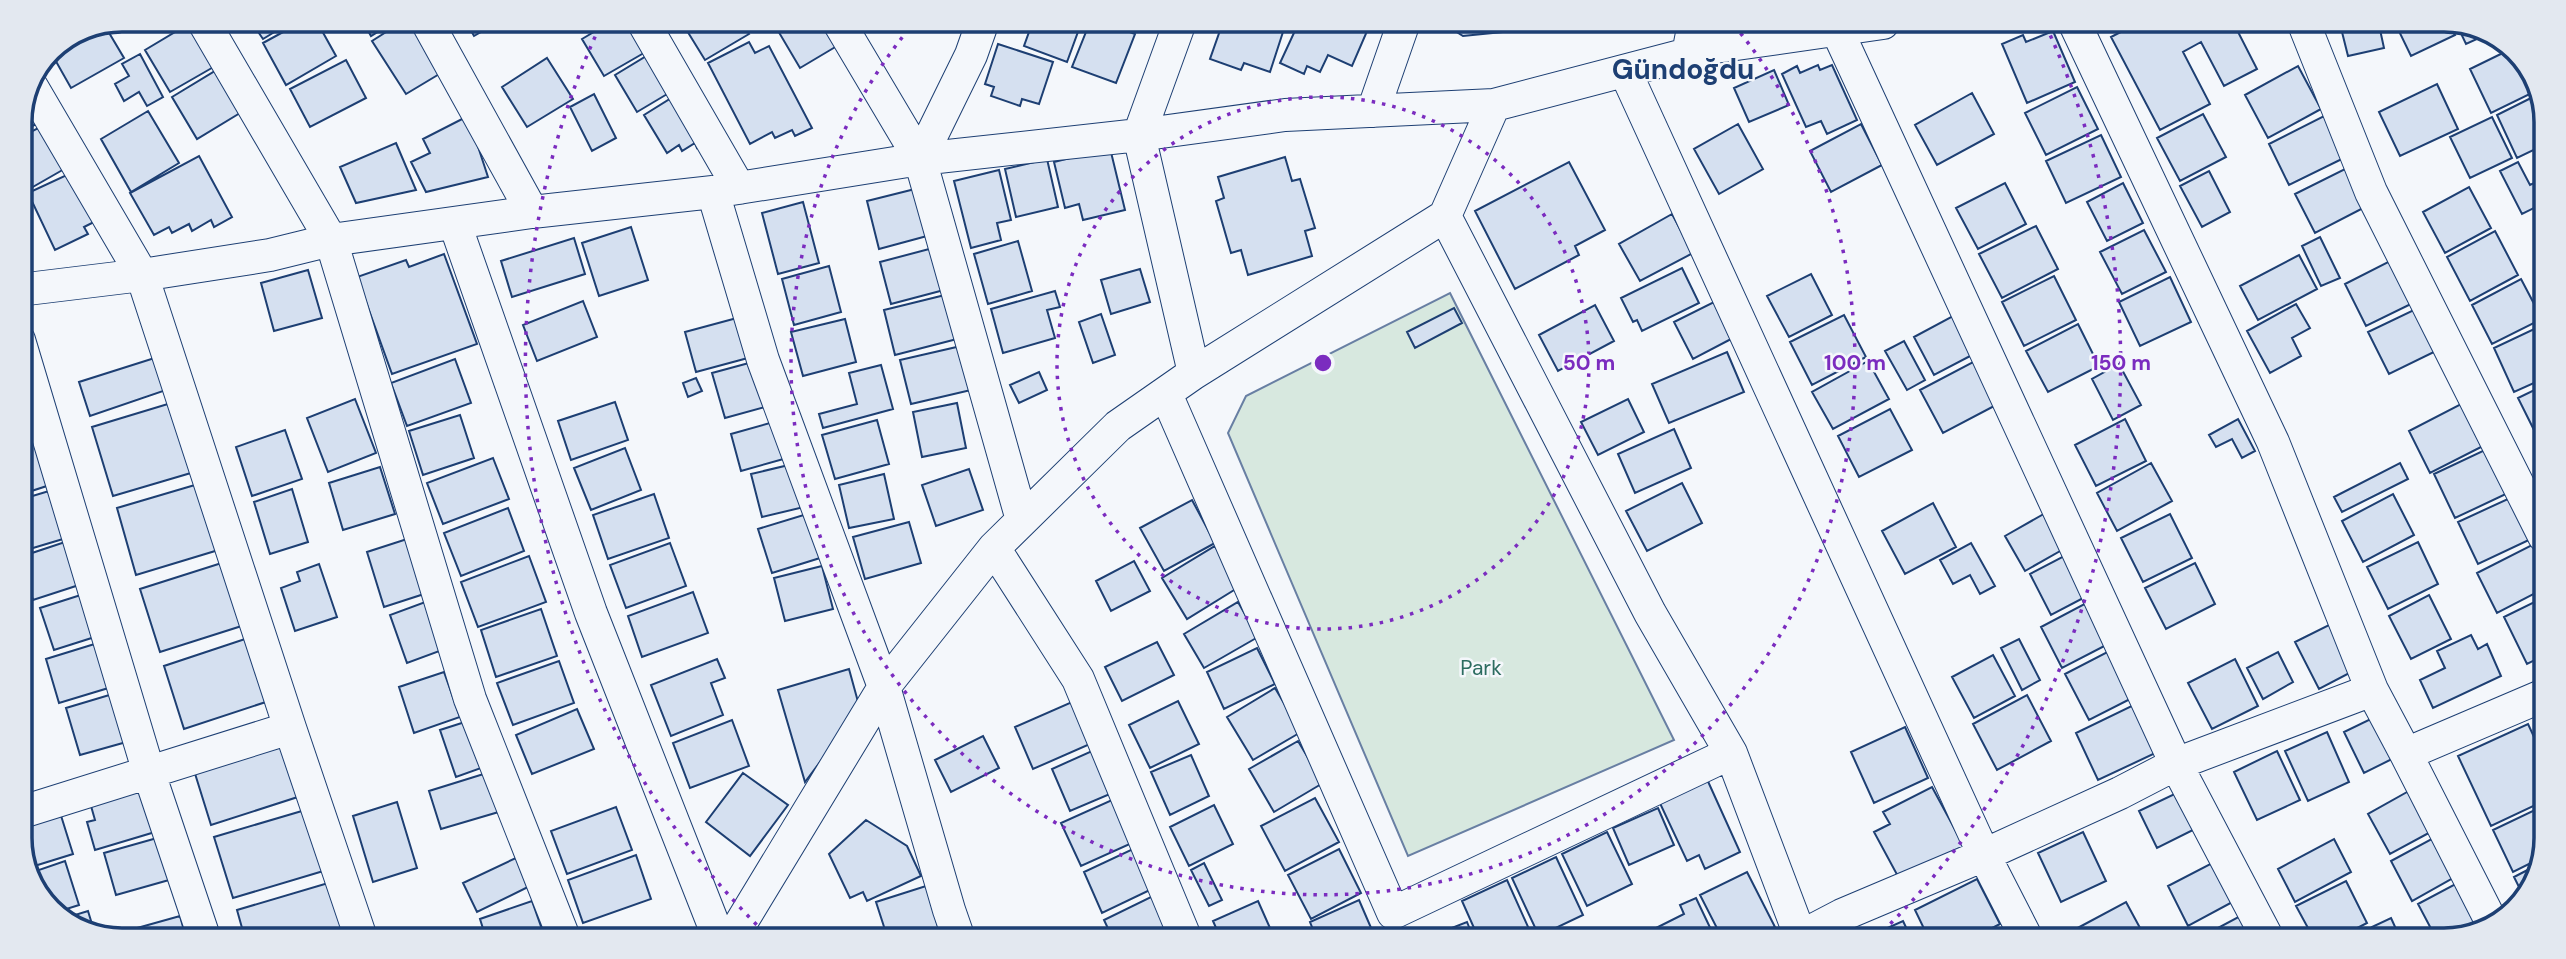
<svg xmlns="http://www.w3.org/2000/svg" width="2566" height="959" font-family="'DM Sans',sans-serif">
  <rect width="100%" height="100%" fill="#f4f7fb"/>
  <path fill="#d7e8df" stroke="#687fa3" stroke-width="2" d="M1450,293l224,447 -266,116 -180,-423 18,-37z"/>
  <path fill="#d5e0f0" stroke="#1d3f73" stroke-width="2" d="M250,20h44l-31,19z
    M305,20h11l20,36 -50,29 -23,-42z
    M362,20h35l-26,16z
    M405,20h16l30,47 -45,27 -34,-53z
    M465,20h37l-28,16z
    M614,20h27l15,26 -52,30 -22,-37z
    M681,21h60l8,13 -44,26z
    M780,21h49l13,22 -42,25 -26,-44z
    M1033,21h25l21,8 -12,33 -43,-16z
    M192,22l25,43 -47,27 -25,-42z
    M1090,22h14l31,12 -19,49 -44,-16z
    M1223,22h30l30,10 -13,40 -26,-9 -3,7 -31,-11z
    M1299,22h72l-19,44 -24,-11 -8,17 -13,-6 -3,8 -24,-11z
    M1441,22l70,1 1,8 -49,5z
    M1515,23h75l-74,9z
    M2136,24h98l23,45 -33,17 -23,-44 -18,10 27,52 -50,26 -49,-93z
    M2333,24l46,1 5,23 -36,8 -7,-28 -7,2z
    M2396,25h53l6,10 -44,21z
    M2457,25h21l12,8 -24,11z
    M105,26l19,32 -53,30 -22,-39z
    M2053,31l22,51 -48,21 -25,-59 21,-9 3,7z
    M749,42l6,11 14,-7 43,82 -17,8 -3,-6 -17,8 -3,-6 -22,12 -42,-81z
    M998,44l55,18 -14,42 -17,-5 -2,7 -29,-10 3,-9 -9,-3z
    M658,49l21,38 -42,25 -22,-37z
    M2511,49l15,10 12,31 -47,23 -21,-44z
    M140,54l23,43 -16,9 -8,-14 -15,9 -9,-17 14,-8 -7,-12z
    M547,58l26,41 -46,28 -25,-40z
    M346,60l20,38 -56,29 -20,-38z
    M1818,65l2,5 12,-5 25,55 -30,14 -6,-13 -15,6 -24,-53 15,-8 3,7z
    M2298,66l23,43 -53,29 -23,-43z
    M220,68l25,42 -48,29 -25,-42z
    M1774,70l15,35 -40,17 -15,-34z
    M2437,84l21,45 -58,27 -21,-44z
    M2077,87l21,42 -52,26 -21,-42z
    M681,92l29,49 -13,7 -2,-5 -13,8 -3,-6 -12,8 -23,-38z
    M1972,93l22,41 -57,31 -22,-40z
    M594,94l22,44 -24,13 -22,-44z
    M2539,94l7,20v30l-29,14 -20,-43z
    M27,98l13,24 -21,11v-18z
    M148,111l31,52 -48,29 -30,-53z
    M2203,114l23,43 -46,24 -23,-43z
    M2326,115l20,42 -57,28 -20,-41z
    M468,116l20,61 -62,15 -15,-30 19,-9 -7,-14z
    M2492,117l20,41 -42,20 -20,-41z
    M1738,124l25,45 -44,25 -25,-45z
    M1861,124l21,41 -51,27 -21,-41z
    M42,126l24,42 -42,24 -5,-7v-47z
    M2101,135l20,42 -55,26 -20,-42z
    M396,143l20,47 -60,13 -16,-36z
    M1110,148l15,62 -42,10 -4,-16 -14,4 -11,-46z
    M199,156l33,61 -18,10 -3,-7 -19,11 -3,-7 -17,9 -3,-6 -15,8 -24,-42z
    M1285,157l7,24 8,-2 15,49 -10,3 7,25 -64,19 -7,-25 -10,3 -15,-52 8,-3 -6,-21z
    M1047,159l11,48 -42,10 -11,-48z
    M1569,162l36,68 -30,16 4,9 -64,34 -40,-78z
    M2518,162l12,23 13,-6 3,6v17l-24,12 -22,-43z
    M2349,167l20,38 -54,28 -20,-39z
    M999,170l12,50 -14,3 4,17 -30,8 -17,-67z
    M2209,171l21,41 -28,15 -22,-41z
    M71,173l23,49 -10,5 4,7 -33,16 -27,-57z
    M2005,183l21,41 -48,25 -22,-41z
    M2123,183l20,40 -36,18 -20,-39z
    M2469,187l22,41 -46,25 -22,-41z
    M915,189l12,47 -48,13 -12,-48z
    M803,202l16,61 -41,11 -16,-61z
    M1672,214l21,39 -53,28 -21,-37z
    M2036,226l22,43 -56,29 -23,-44z
    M631,227l17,53 -49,16 -17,-53z
    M2144,230l22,42 -44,22 -22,-42z
    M2495,231l23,44 -48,26 -23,-44z
    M2320,237l20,41 -19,8 -19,-40z
    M574,238l11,36 -73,23 -11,-36z
    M1018,241l14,50 -44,13 -14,-50z
    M933,248l11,42 -53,14 -11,-42z
    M444,254l33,90 -85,30 -35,-97 49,-17 3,7z
    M2299,255l18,34 -59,31 -18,-34z
    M2394,259l21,43 -49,24 -21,-42z
    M829,266l12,46 -47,13 -12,-46z
    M1682,268l17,35 -57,28 -5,-11 -4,2 -12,-24z
    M1140,269l10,33 -39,12 -10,-34z
    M308,270l14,48 -48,13 -13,-48z
    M1811,274l21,41 -43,22 -22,-41z
    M2054,276l22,44 -52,26 -22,-44z
    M2170,277l21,45 -51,24 -21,-44z
    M2521,279l21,40 -50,25 -20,-39z
    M1055,291l5,16 -13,3 8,28 -52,15 -12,-44z
    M945,295l12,44 -62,16 -11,-45z
    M583,301l14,36 -60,24 -14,-36z
    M1714,302l19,36 -40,21 -19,-37z
    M2296,304l14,24 -18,10 9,18 -31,17 -23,-42z
    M1595,305l19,36 -56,30 -19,-36z
    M1454,308l8,15 -47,25 -8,-16z
    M2418,308l20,42 -49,24 -21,-42z
    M1101,314l14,41 -22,8 -14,-41z
    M748,315l11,40 -63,17 -11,-40z
    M1844,315l22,42 -54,28 -22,-43z
    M1953,316l21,38 -40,21 -20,-38z
    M845,319l11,43 -53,14 -12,-44z
    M2078,324l21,42 -51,26 -22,-41z
    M2545,324v54l-31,14 -20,-44z
    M1904,341l21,39 -18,10 -22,-39z
    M961,346l10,44 -60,14 -11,-44z
    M1727,352l17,40 -75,31 -17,-39z
    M164,355l11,32 -85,29 -11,-34z
    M455,359l16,44 -64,23 -16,-43z
    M760,360l12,45 -47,13 -13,-45z
    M1868,361l21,38 -56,30 -21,-37z
    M1975,361l23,43 -55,29 -23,-43z
    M2119,364l22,41 -28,15 -21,-41z
    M881,365l12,44 -70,19 -4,-14 38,-10 -8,-31z
    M1039,372l8,18 -28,13 -9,-18z
    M696,378l6,13 -14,6 -5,-14z
    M2545,385l-1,52 -5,3 -21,-42z
    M32,396l11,34 -24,7v-37z
    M355,399l21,54 -48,19 -21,-54z
    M1628,399l16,33 -46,23 -17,-33z
    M181,400l20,70 -88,26 -21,-69z
    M615,402l13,38 -57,20 -13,-39z
    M957,403l9,45 -44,9 -9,-45z
    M2463,403l22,42 -55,28 -21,-42z
    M1890,409l22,41 -53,27 -21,-41z
    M460,415l14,43 -51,17 -14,-44z
    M2125,419l21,42 -50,25 -21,-41z
    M2238,419l17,32 -13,7 -10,-19 -16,8 -7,-12z
    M877,420l12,44 -54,15 -13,-44z
    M777,421l10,37 -46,13 -10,-37z
    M1674,429l17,39 -56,25 -17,-39z
    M285,430l17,49 -50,17 -16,-49z
    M43,441l13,42 -37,12v-47z
    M625,448l16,42 -50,20 -17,-42z
    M2487,449l21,44 -53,25 -21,-44z
    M493,458l16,41 -66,25 -16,-41z
    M2151,463l21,38 -55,30 -20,-38z
    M2400,463l8,16 -66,33 -8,-15z
    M793,464l11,43 -42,10 -11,-43z
    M380,467l15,47 -52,16 -14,-47z
    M969,469l14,41 -47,16 -14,-41z
    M884,474l10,45 -45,9 -10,-43z
    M205,482l20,66 -89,27 -19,-67z
    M1682,483l20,40 -55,28 -21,-40z
    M59,488l14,48 -50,15 -4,-14v-37z
    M292,489l16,53 -38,12 -16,-52z
    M654,494l15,44 -61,21 -15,-44z
    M2393,494l21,41 -51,27 -21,-41z
    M2510,498l21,41 -53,25 -20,-42z
    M1192,500l23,43 -51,28 -24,-43z
    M1933,503l23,44 -51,27 -23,-43z
    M508,508l16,43 -63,25 -17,-43z
    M2049,511l20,35 -44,25 -20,-35z
    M807,514l13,44 -48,15 -14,-44z
    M2170,514l22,44 -49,24 -22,-44z
    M909,522l12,41 -56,16 -12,-42z
    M407,539l17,55 -40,13 -17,-55z
    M68,541l14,43 -49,16 -13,-43z
    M2418,542l20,42 -50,25 -21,-42z
    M670,543l16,43 -60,22 -16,-43z
    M1971,543l24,43 -15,8 -10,-19 -17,9 -13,-24z
    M2532,545l11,22v22l-46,24 -20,-40z
    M1215,546l24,41 -52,32 -25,-41z
    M2068,554l21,41 -38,20 -21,-41z
    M529,556l17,46 -68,25 -17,-45z
    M231,560l20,63 -91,29 -20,-63z
    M1134,561l16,30 -39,20 -15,-30z
    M2195,563l20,41 -49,25 -21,-41z
    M319,564l18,53 -42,14 -14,-43 19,-7 -3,-9z
    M822,566l11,43 -48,12 -11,-43z
    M693,592l15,41 -66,24 -14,-41z
    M87,593l14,42 -47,15 -14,-42z
    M2429,595l22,44 -40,20 -22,-43z
    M2543,598v58l-16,8 -23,-47z
    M2092,600l22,41 -52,27 -21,-41z
    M428,601l17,48 -38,14 -17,-48z
    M1238,602l20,35 -54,31 -20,-34z
    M541,609l16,47 -61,21 -15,-47z
    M2335,622l24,46 -40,21 -24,-47z
    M2471,635l7,14 9,-5 14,32 -68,32 -13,-28 25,-12 -8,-17z
    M254,636l21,63 -91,30 -20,-63z
    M2019,639l21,41 -18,10 -21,-42z
    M101,642l14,44 -56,17 -13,-44z
    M1157,642l17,33 -52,26 -17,-34z
    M2117,647l23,47 -51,26 -24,-46z
    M1257,648l18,36 -51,25 -17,-37z
    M2278,652l15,30 -30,17 -16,-31z
    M1993,655l22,41 -41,22 -22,-41z
    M717,659l8,19 -14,5 12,32 -52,21 -20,-51z
    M2235,659l23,47 -46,23 -24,-46z
    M559,661l15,42 -61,22 -16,-42z
    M849,669l11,40 -55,73 -27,-92z
    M444,672l16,45 -46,16 -15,-46z
    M1275,688l26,44 -48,28 -26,-43z
    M116,693l14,48 -50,14 -14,-47z
    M2027,695l24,46 -54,29 -24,-46z
    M2144,700l22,48 -68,32 -22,-47z
    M1178,701l21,43 -49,24 -21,-43z
    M1072,702l18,42 -57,25 -18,-42z
    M577,709l17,40 -62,25 -16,-39z
    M2381,714l19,41 -36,18 -20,-41z
    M732,720l17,46 -59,22 -17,-45z
    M468,721l16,46 -28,10 -16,-47z
    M2528,724l14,30v21l-5,2 5,11v14l-51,24 -33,-70z
    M1905,727l23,51 -54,25 -23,-51z
    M2327,732l22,50 -41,19 -23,-50z
    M287,734l20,60 -96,31 -19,-61z
    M983,736l16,32 -48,24 -16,-32z
    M1298,741l25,42 -49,29 -25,-43z
    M1092,751l18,43 -40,17 -18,-42z
    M2277,751l23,49 -43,20 -23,-48z
    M1191,755l18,41 -39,19 -19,-43z
    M490,772l12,39 -61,18 -12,-38z
    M743,773l45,32 -38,51 -44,-34z
    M1706,777l34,75 -35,17 -6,-14 -12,6 -29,-62z
    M140,784l15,48 -60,18 -8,-28 8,-2 -6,-21z
    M1932,787l33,61 -64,34 -27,-50 16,-8 -7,-12z
    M2416,787l22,41 -48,26 -22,-40z
    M2185,789l18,36 -46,23 -18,-37z
    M1315,798l24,44 -54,29 -24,-45z
    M1112,800l20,43 -51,23 -20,-43z
    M397,802l20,66 -44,14 -20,-66z
    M1214,805l19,39 -44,22 -19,-39z
    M58,806l15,48 -45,14 -8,-23 -1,-27z
    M616,807l16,43 -65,24 -16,-43z
    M312,808l18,61 -97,29 -19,-61z
    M1658,808l16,37 -45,20 -16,-37z
    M2539,808l3,6 -1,44 -28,14 -20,-42z
    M866,820l41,26 14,30 -54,25 -4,-9 -13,6 -21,-44z
    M1607,832l25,52 -45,22 -25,-52z
    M2083,832l23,49 -45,21 -23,-49z
    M2439,835l21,39 -48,27 -21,-40z
    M157,838l12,42 -53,15 -12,-42z
    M2334,839l17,33 -56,30 -17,-33z
    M1133,849l19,40 -50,24 -18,-41z
    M1339,849l22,44 -50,26 -23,-44z
    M636,855l15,44 -68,24 -15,-43z
    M518,857l14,28 -55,27 -14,-29z
    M1556,857l27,58 -44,21 -27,-58z
    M2218,860l20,39 -50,27 -20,-40z
    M65,861l14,44 -22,7 -17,-12 -10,-27z
    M1204,863l18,37 -13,6 -18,-36z
    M2541,863v8l-18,24 -9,-18z
    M1747,872l28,55 -22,11h-31l-22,-43z
    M1977,879l23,45 -29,15h-42l-14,-29z
    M1507,880l26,58 -55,-1 -16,-36z
    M2463,880l22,44 -16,8 -24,8h-8l-19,-36z
    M335,881l17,54h-108l-7,-25z
    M2346,881l21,42 -31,16h-22l-18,-33z
    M926,886l14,47 -11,3h-42l-11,-34z
    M1155,895l21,42h-64l-8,-17z
    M1696,898l19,40h-56l-5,-9 30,-15 -4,-9z
    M1359,900l16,37h-59l-6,-15z
    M532,901l12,34h-59l-5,-16z
    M1258,901l16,36h-54l-7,-16z
    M2126,902l20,37h-69l-5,-8z
    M88,911l7,23h-7l-23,-16z
    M2244,914l14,25h-56l-1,-2z
    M180,916l5,18h-54l-1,-4z
    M2391,918l10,22h-22l-7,-13z
    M1903,921l8,17h-46z
    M1467,922l6,15h-36l-1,-3z
    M2014,925l7,14h-33z
    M2368,930l5,10h-24z"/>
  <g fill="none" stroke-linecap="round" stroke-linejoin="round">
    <defs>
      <path id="street" d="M202,19l129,221 139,459 93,236
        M426,20l106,192
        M642,20l97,168
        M838,21l82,138 102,361
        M1180,22l-41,113 55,238
        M2075,24l198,418 99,248 34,64 136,-58
        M2304,24l67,168 173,344
        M1837,30l339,734 92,175
        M1688,54l6,-31
        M1625,71l359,784 43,84
        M32,87l110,188 148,453 70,207
        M1373,111l31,-89
        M920,159l51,-104 12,-34
        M713,192l50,168 121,327 65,223 9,26
        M1445,216l205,397 81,140 70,185
        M455,224l136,389 127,323
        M19,290l123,-15 128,-20 61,-15 201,-28 181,-20 207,-33 219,-24 146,-20 209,-10 221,-58 168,-24
        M19,340l130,433 54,161
        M1166,394l227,519 338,-160
        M994,548l84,131 107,258
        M2406,754l87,171
        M19,813l271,-85
        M733,936l151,-249 110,-139 124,-122 76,-53 251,-157 49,-111
        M1798,938l44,-23 142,-60 136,-62 56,-29 196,-74"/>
    </defs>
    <use href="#street" stroke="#1d3f73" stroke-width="34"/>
    <use href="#street" stroke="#f4f7fb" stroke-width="32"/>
  </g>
  <g fill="none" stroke="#7b2cbf" stroke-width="3.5" stroke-dasharray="3.5 7">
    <circle cx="1323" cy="363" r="266"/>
    <path d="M1734 25A532 532 0 1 1 912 25"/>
    <path d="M764 932A798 798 0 0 1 600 26M2046 26A798 798 0 0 1 1877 937"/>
  </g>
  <g text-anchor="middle" stroke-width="5" stroke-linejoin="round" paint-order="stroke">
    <g font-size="21" fill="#2c6c60" stroke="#f4f7fb">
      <text x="1481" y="675">Park</text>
    </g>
    <g font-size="28" font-weight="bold" fill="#1d3f73" stroke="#f4f7fb">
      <text x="1683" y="79">Gündoğdu</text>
    </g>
  </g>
  <path d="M0 0H2566V959H0ZM122 32H2444A90 90 0 0 1 2534 122V838A90 90 0 0 1 2444 928H122A90 90 0 0 1 32 838V122A90 90 0 0 1 122 32Z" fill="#e3e8f0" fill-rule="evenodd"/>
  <path fill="none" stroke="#1d3f73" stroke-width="3.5" d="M122 32H2444A90 90 0 0 1 2534 122V838A90 90 0 0 1 2444 928H122A90 90 0 0 1 32 838V122A90 90 0 0 1 122 32Z"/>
  <circle cx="1323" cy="363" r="10" fill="#7b2cbf" stroke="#f4f7fb" stroke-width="3.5"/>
  <g font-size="21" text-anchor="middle" font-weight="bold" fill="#7b2cbf" stroke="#f4f7fb" stroke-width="5" stroke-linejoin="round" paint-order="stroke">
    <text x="1589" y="370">50 m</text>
    <text x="1855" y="370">100 m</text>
    <text x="2121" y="370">150 m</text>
  </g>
</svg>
